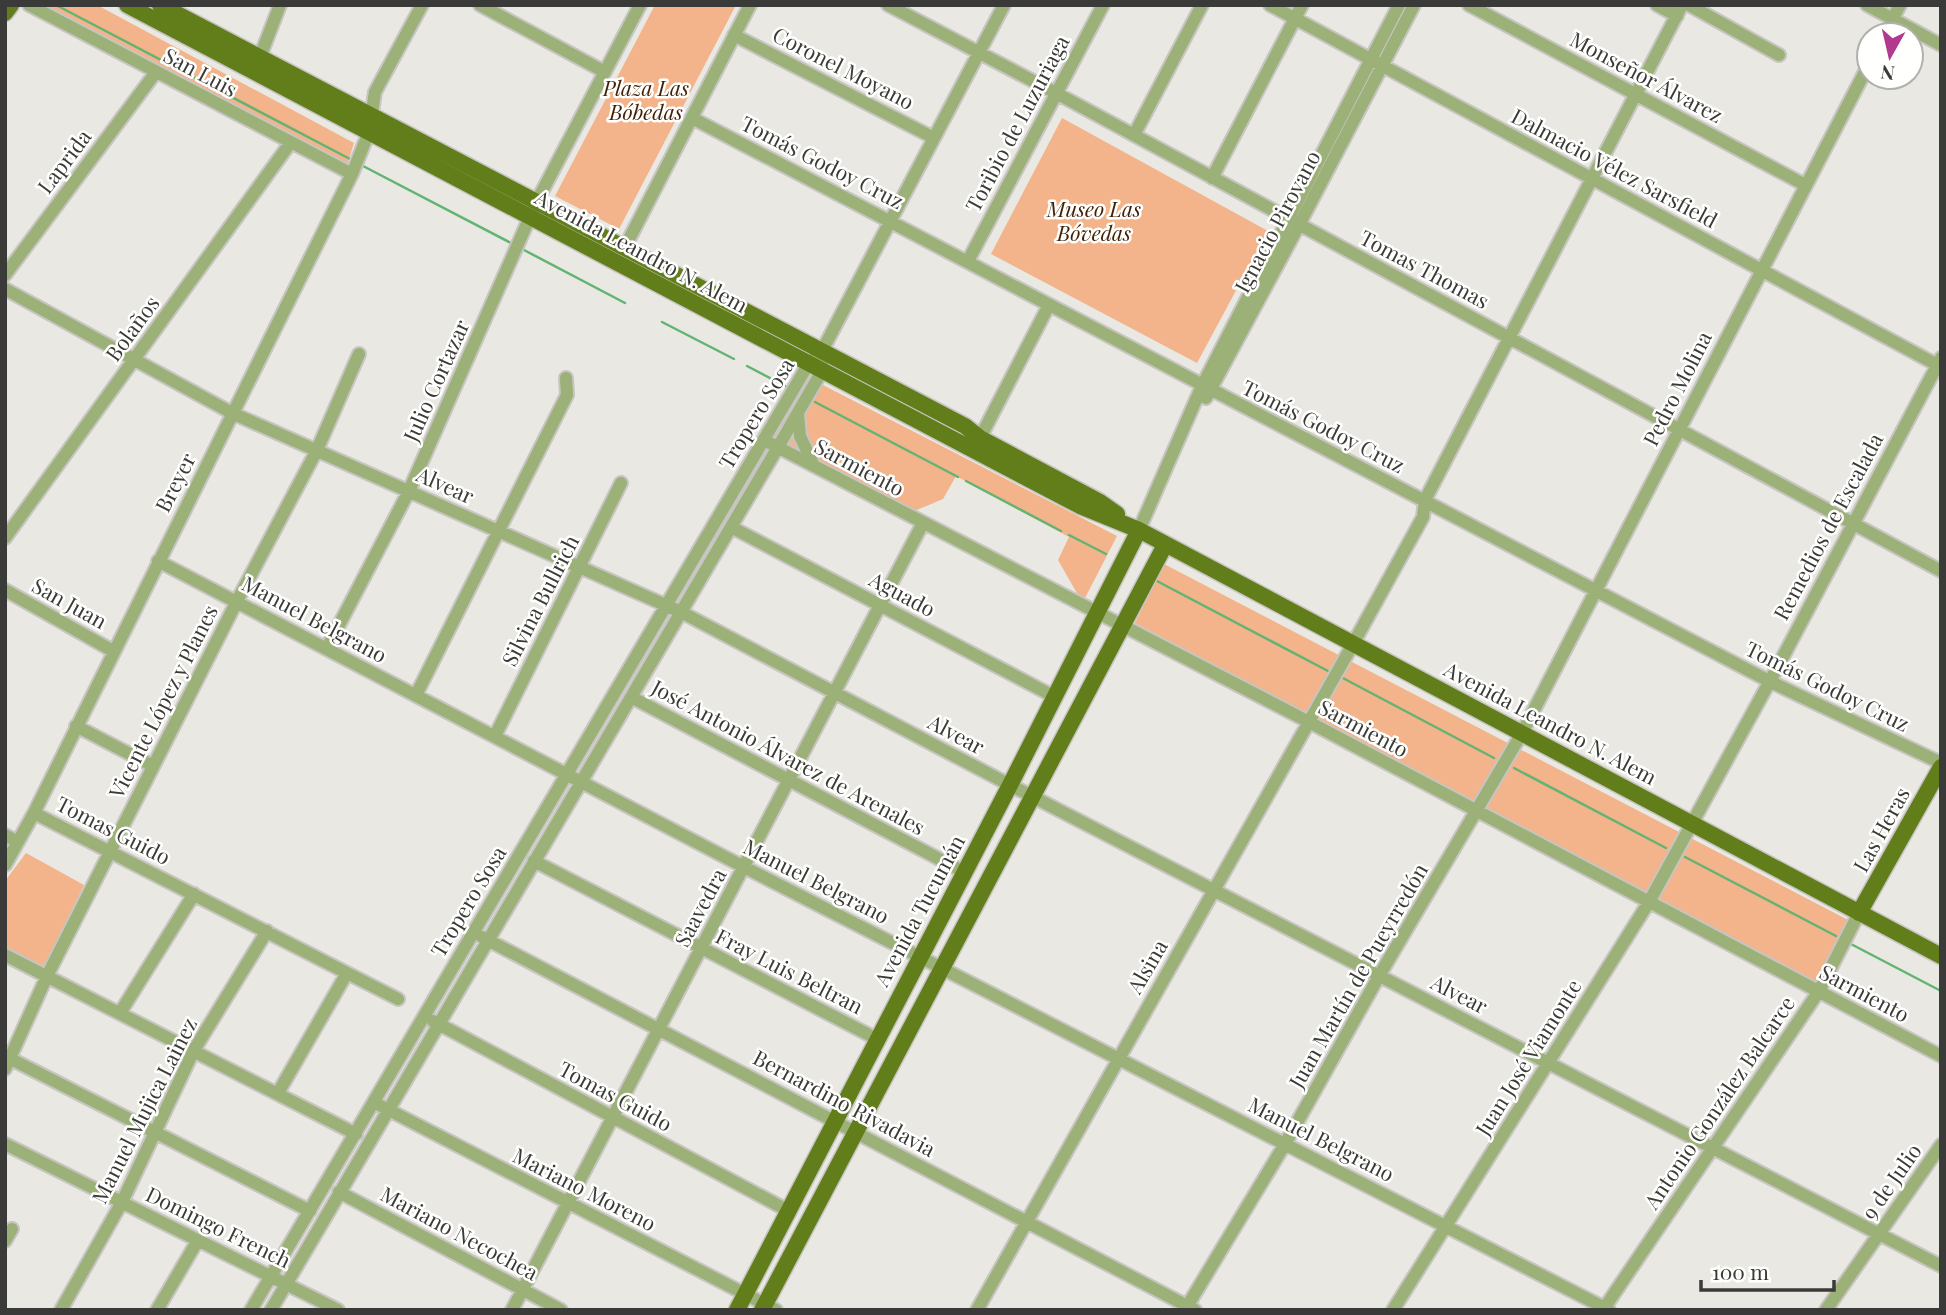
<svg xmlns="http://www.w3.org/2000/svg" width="1946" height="1315" font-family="'Playfair Display',serif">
  <rect width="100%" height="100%" fill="#e9e8e3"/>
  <path fill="#f3b38b" d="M34,5h63l257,138 -7,22z
    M655,5h81l-117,224 -64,-33z
    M1062,118l206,113 -71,132 -206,-109z
    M821,384l296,152 -32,62 -7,-3 -20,-35 11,-23 -113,-61 -13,23 -31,13 -124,-68z
    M1164,564l686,357 -32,64 -683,-362z
    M26,853l58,32 -40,83 -39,-21v-66z"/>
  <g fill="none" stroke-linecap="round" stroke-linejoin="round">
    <path stroke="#63b472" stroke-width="2.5" d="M56,5l294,154
      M363,166l148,77
      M524,250l101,53
      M662,322l72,37
      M747,366l42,22
      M815,402l143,75
      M966,481l95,50
      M1069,535l37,19
      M1155,580l173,91
      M1339,676l155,82
      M1514,768l152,80
      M1685,857l151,79
      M1849,943l92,48"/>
    <defs>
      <path id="minor" d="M29,5l323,169
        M480,5l125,67
        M888,5l168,88 885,478
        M1270,5l671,362
        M1469,5l336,180
        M1657,5l20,11
        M1689,5l90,50
        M1867,5l74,40
        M734,35l200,103
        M1884,35l16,-30
        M260,57l20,-52
        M692,118l1077,563 172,82
        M1134,135l68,-130
        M1212,178l90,-173
        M625,247l125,-242
        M968,261l135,-256
        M5,275l151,-203
        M5,289l227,124 449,199 329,173 931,481
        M1206,398l93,-173 115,-220
        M798,414l2,22 14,30
        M980,438l69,-133
        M764,440l545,282 632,334
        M731,527l324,170
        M1139,530l63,-144 197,-381
        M5,538l286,-396
        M158,561l586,306 865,443
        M5,590l108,61
        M327,648l82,-157 128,-290 103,-196
        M416,695l151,-300 -1,-17
        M631,697l333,175
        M76,726l77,40
        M495,736l126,-253
        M34,813l364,186
        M5,835l13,7
        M534,861l343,178
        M5,865l29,-52 318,-639 17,-42 6,-40 47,-87
        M482,937l713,373
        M5,955l351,179
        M120,1013l74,-119
        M433,1021l354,189
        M5,1056l305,155
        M5,1069l42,-93 190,-375 80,-151 42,-96
        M278,1093l69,-120
        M381,1106l395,204
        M5,1144l333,166
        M339,1192l222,118
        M5,1241l7,-12
        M61,1310l61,-108 72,-152 73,-119
        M157,1310l41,-70
        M251,1310l558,-947 13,-12 182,-346
        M271,1310l507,-863 44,-76v-9
        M512,1310l411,-787
        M977,1310l376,-666 70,-127 2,-17 257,-495
        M1185,1310l100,-166 94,-168 143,-243 347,-669
        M1393,1310l256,-408 127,-232 165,-312
        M1603,1310l216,-319 40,-78
        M1826,1310l115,-165"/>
      <path id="major" d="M127,5l953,501 59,24 802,426
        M160,5l805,421 15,12 120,64 17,12
        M5,13l6,-8
        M1859,913l82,-146
        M737,1310l273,-525 129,-255
        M762,1310l403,-765"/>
    </defs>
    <use href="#minor" stroke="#c6c5c1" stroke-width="16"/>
    <use href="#major" stroke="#c6c5c1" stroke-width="19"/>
    <use href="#minor" stroke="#9cb177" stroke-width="12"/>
    <use href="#major" stroke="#627e1b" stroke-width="16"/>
  </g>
  <g text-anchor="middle" stroke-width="5" stroke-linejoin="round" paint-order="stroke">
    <g font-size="21" fill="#3a3a38" stroke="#fffffe">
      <text transform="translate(843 69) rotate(27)" y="7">Coronel Moyano</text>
      <text transform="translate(200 73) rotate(28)" y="7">San Luis</text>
      <text transform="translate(1646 78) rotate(28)" y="7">Monseñor Álvarez</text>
      <text transform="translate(1018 124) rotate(-62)" y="7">Toribio de Luzuriaga</text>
      <text transform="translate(65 162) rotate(-53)" y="7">Laprida</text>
      <text transform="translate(822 163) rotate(27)" y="7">Tomás Godoy Cruz</text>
      <text transform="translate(1614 169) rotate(28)" y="7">Dalmacio Vélez Sarsfield</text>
      <text transform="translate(1278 222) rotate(-62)" y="7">Ignacio Pirovano</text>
      <text transform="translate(641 252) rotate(28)" y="7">Avenida Leandro N. Alem</text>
      <text transform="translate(1424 270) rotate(28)" y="7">Tomas Thomas</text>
      <text transform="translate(133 329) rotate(-54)" y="7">Bolaños</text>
      <text transform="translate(437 381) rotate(-66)" y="7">Julio Cortazar</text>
      <text transform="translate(1678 389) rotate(-63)" y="7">Pedro Molina</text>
      <text transform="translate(757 414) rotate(-59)" y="7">Tropero Sosa</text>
      <text transform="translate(1323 427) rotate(27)" y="7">Tomás Godoy Cruz</text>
      <text transform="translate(859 468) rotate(28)" y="7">Sarmiento</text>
      <text transform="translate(176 483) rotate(-63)" y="7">Breyer</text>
      <text transform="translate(445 486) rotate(24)" y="7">Alvear</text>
      <text transform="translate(1829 527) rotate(-62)" y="7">Remedios de Escalada</text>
      <text transform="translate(902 595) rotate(28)" y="7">Aguado</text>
      <text transform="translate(541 601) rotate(-63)" y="7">Silvina Bullrich</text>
      <text transform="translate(69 604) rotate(29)" y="7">San Juan</text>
      <text transform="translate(314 620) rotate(28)" y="7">Manuel Belgrano</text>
      <text transform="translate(1827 687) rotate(26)" y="7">Tomás Godoy Cruz</text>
      <text transform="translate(164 702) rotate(-63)" y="7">Vicente López y Planes</text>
      <text transform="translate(1550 724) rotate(28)" y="7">Avenida Leandro N. Alem</text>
      <text transform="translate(1363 729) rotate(28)" y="7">Sarmiento</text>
      <text transform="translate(956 735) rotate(28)" y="7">Alvear</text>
      <text transform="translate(788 758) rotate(28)" y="7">José Antonio Álvarez de Arenales</text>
      <text transform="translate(1882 830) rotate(-61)" y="7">Las Heras</text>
      <text transform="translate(113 831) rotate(27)" y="7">Tomas Guido</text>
      <text transform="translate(816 882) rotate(27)" y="7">Manuel Belgrano</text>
      <text transform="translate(469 902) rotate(-59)" y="7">Tropero Sosa</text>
      <text transform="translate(701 908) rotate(-62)" y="7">Saavedra</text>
      <text transform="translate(920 911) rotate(-62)" y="7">Avenida Tucumán</text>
      <text transform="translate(1148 967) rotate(-60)" y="7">Alsina</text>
      <text transform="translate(789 972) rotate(27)" y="7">Fray Luis Beltran</text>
      <text transform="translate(1359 976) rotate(-60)" y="7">Juan Martín de Pueyrredón</text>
      <text transform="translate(1864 994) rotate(28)" y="7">Sarmiento</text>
      <text transform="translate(1459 995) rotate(27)" y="7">Alvear</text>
      <text transform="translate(1529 1058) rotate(-58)" y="7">Juan José Viamonte</text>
      <text transform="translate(615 1097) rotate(28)" y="7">Tomas Guido</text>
      <text transform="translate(1720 1103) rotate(-56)" y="7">Antonio González Balcarce</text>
      <text transform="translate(844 1104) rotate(28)" y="7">Bernardino Rivadavia</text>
      <text transform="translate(145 1111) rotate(-63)" y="7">Manuel Mujica Lainez</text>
      <text transform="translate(1321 1140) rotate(27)" y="7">Manuel Belgrano</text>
      <text transform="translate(1892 1182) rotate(-55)" y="7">9 de Julio</text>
      <text transform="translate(584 1190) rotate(27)" y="7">Mariano Moreno</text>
      <text transform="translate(218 1228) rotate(26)" y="7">Domingo French</text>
      <text transform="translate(459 1234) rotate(28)" y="7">Mariano Necochea</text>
    </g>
    <g font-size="21" font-style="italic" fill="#411f07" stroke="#fffffe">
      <text x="646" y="96">Plaza Las<tspan x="646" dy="24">Bóbedas</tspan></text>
      <text x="1094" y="217">Museo Las<tspan x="1094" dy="24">Bóvedas</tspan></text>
    </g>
  </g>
  <rect width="1946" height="1315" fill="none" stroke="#3a3a38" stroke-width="14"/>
  <g transform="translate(1890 56) rotate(188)"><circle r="33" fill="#fffffe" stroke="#b0b0af" stroke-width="2"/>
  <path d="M0-5L12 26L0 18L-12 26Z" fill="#b13a90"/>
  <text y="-10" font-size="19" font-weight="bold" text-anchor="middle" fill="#3a3a38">N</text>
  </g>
  <path d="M1701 1280v10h133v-10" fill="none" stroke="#3a3a38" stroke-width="3.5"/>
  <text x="1712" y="1280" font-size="21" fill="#3a3a38" stroke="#fffffe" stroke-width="5" paint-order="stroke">100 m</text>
</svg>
